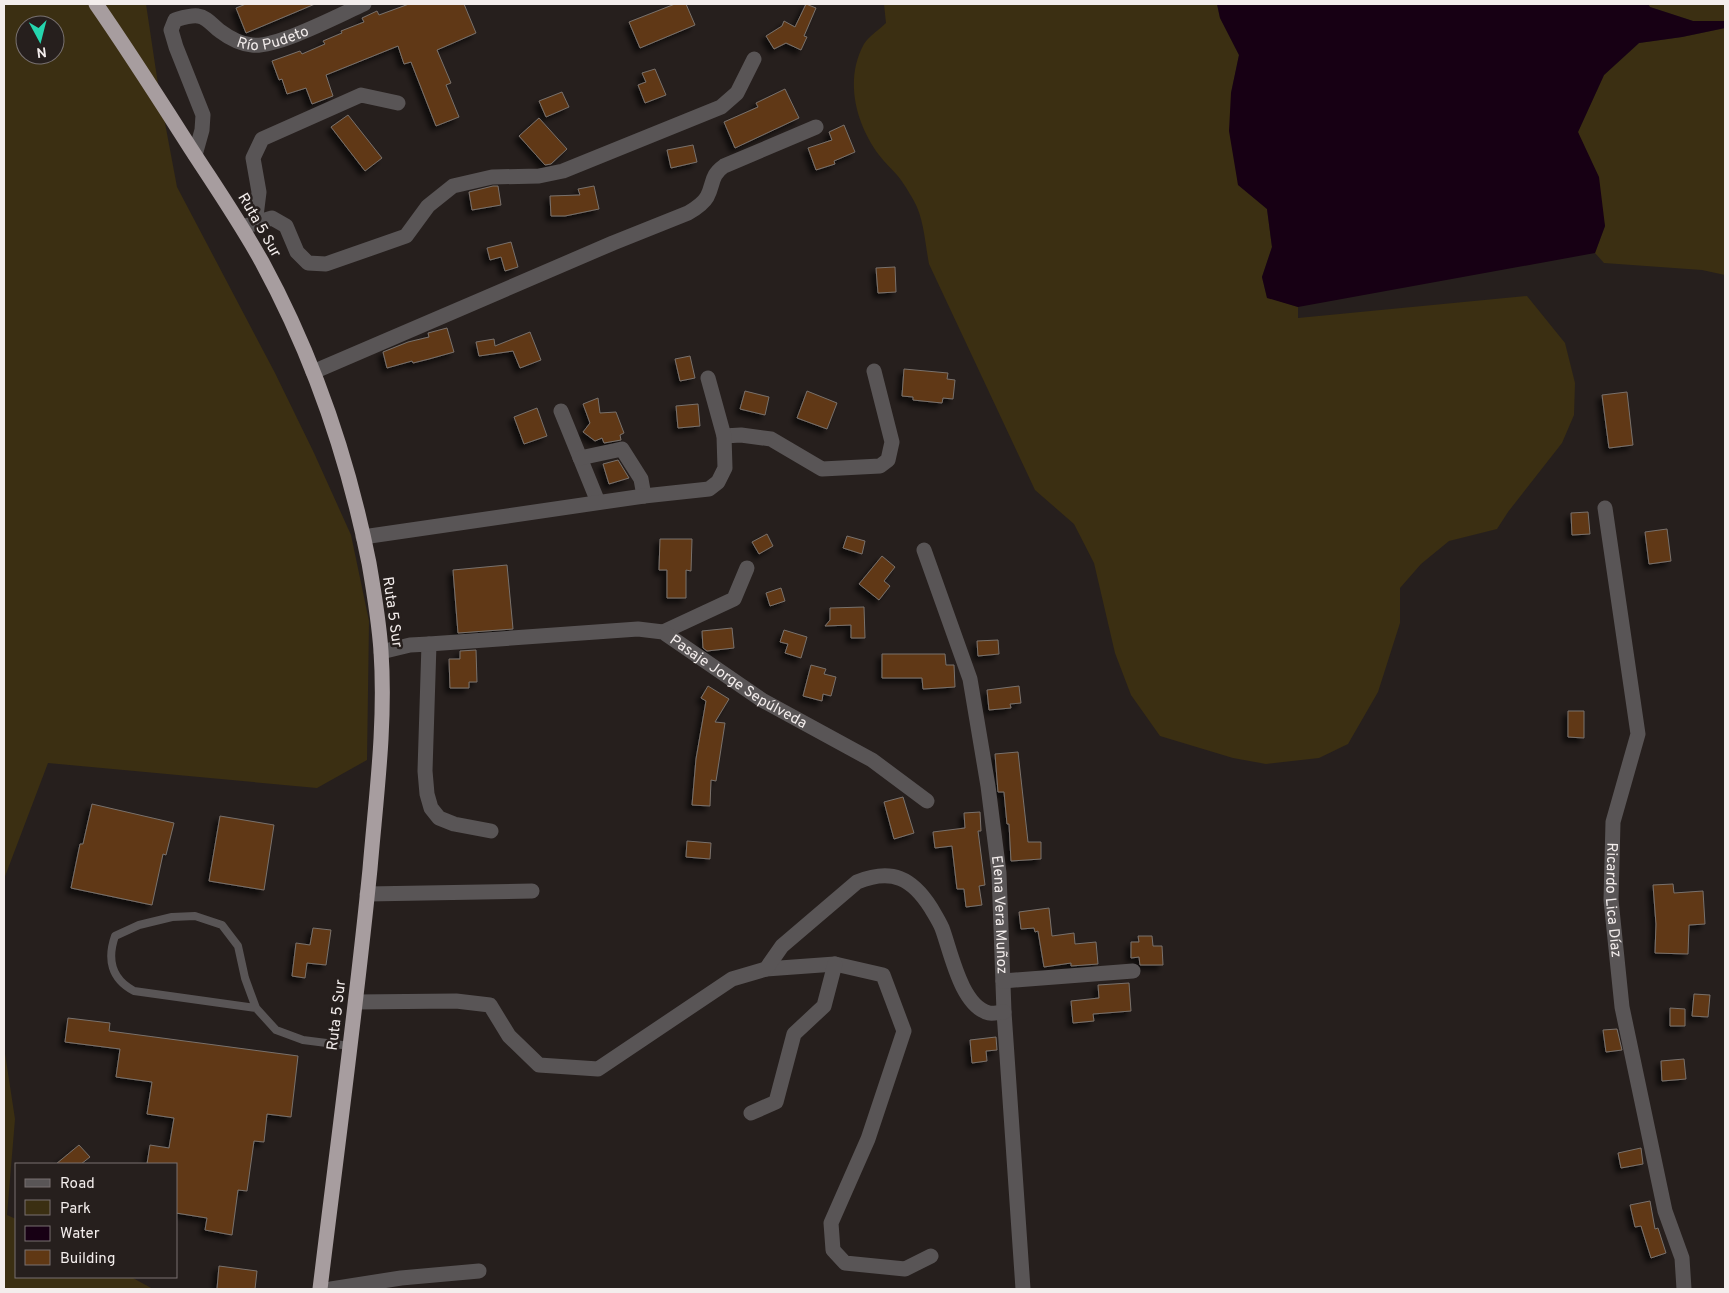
<svg xmlns="http://www.w3.org/2000/svg" width="1729" height="1293" font-family="Overpass,sans-serif">
  <defs>
    <filter id="shadow"><feDropShadow dx="-4.5" dy="4.5" stdDeviation="2.5" flood-color="#0009"/></filter>
  </defs>
  <rect width="100%" height="100%" fill="#261f1d"/>
  <path fill="#3b2f12" fill-rule="evenodd" d="M4,4h142l13,87 18,96 98,186 39,80 37,82 18,86 -2,139 -50,28 -269,-25 -44,116zM25,25h30v30h-30z
    M884,4h333l3,14 19,37 -8,38 7,91 29,25 5,38 -10,30 5,20 31,10v11l229,-22 38,47 10,40 -1,32 -12,28 -54,69 -11,17 -48,12 -28,23 -21,24v35l-22,69 -30,52 -29,14 -53,6 -33,-6 -73,-22 -29,-41 -16,-42 -21,-90 -20,-39 -39,-34 -106,-226c-4,-21 -5,-45 -15,-63 -5,-9 -11,-19 -17,-26 -6,-7 -13,-13 -18,-20 -23,-31 -35,-75 -15,-111 5,-8 16,-15 22,-21z
    M1648,4h77v17h-32l-43,-14z
    M1725,28v247l-23,-5 -98,-7 -9,-10 10,-27 -27,-94 26,-57 35,-32 43,-6z
    M4,1047l11,72 -8,96 9,4v58h115l22,12h-149z"/>
  <path fill="#170014" d="M1217,4h431l2,3 43,14h32v7l-43,9 -43,6 -35,32 -26,57 21,45 6,49 -10,27 -297,54 -31,-9 -5,-21 10,-30 -5,-38 -29,-24 -9,-54 2,-38 8,-38 -19,-37z"/>
  <path fill="#603814" stroke="#79716c" filter="url(#shadow)" d="M246,4h69l-69,29 -10,-25z
    M409,4h55l12,29 -39,17 14,33 -5,2 13,32 -23,9 -25,-64 -7,2 -6,-18 -72,29 7,21 -21,8 -6,-16 -19,6 -5,-15 -3,1 -7,-19 28,-10 2,3 23,-10 -2,-3 19,-8 -1,-2 23,-9 -2,-4 15,-7 2,4z
    M675,4h11l9,21 -55,23 -11,-26z
    M806,4l10,4 -12,28 3,1 -6,13 -15,-7 -12,6 -8,-13 16,-10 2,-5 11,6z
    M655,69l11,26 -21,8 -7,-18 8,-3 -4,-9z
    M785,89l14,29 -64,30 -11,-26 34,-15 -2,-4z
    M562,92l7,15 -23,10 -7,-16z
    M348,115l34,43 -17,13 -34,-44z
    M539,118l28,31 -16,15 -6,1 -26,-29z
    M844,125l11,27 -21,9 1,3 -19,6 -8,-22 24,-8 -3,-8z
    M693,145l4,17 -26,6 -4,-18z
    M493,186h5l3,19 -29,5 -3,-18z
    M594,186l5,23 -34,7h-14l-1,-20 30,-1 -2,-6z
    M511,242l7,25 -13,4 -4,-14 -11,3 -3,-12z
    M895,267l1,25 -18,1 -2,-25z
    M447,328l7,24 -25,7 -16,4 -1,-2 -25,7 -4,-16 25,-10 21,-5 -1,-4z
    M530,332l11,28 -21,8 -7,-17 -34,5 -3,-14 18,-3 1,7z
    M690,356l5,22 -15,3 -5,-22z
    M904,369l44,4 -1,6 8,1 -2,19 -10,-1 -1,5 -29,-3v-3l-11,-1z
    M745,391l24,6 -4,18 -25,-6z
    M807,391l30,12 -10,26 -30,-11z
    M1627,392l6,53 -24,3 -7,-53z
    M598,398l2,15 16,-1 8,21 -4,2 1,5 -17,3 -2,-5 -7,3 -12,-9 7,-9 -7,-19z
    M698,404l2,22 -22,2 -2,-22z
    M537,408l10,28 -23,8 -10,-27z
    M618,460l11,18 -20,6 -6,-20z
    M1588,512l2,22 -18,1 -1,-22z
    M1667,529l4,32 -22,3 -4,-32z
    M767,534l6,12 -14,8 -7,-12z
    M847,536l18,5 -3,13 -19,-6z
    M660,539h32l-1,32 -5,-1v28h-19v-28h-8z
    M882,556l13,11 -11,14 6,5 -11,14 -20,-16z
    M507,565l6,64 -55,4 -5,-63z
    M781,588l4,13 -15,5 -4,-13z
    M864,607l1,31h-14v-13l-26,1 5,-6v-12z
    M732,628l2,20 -27,3 -4,-3 -1,-17z
    M784,630l23,7 -6,21 -16,-5 3,-9 -8,-2z
    M998,640l1,14 -21,2 -1,-15z
    M476,650l1,32h-8v6h-19l-1,-29h11v-8z
    M882,654h63l1,11h8l1,22 -32,2 -1,-11h-40z
    M811,665l15,4 -2,5 12,3 -5,19 -8,-2 -1,7 -19,-5z
    M708,686l21,13 -14,23 10,1 -9,58 -5,-1 -1,26 -18,-1 4,-46 10,-58 -5,-3z
    M1019,686l2,17 -11,1 1,4 -22,2 -2,-20z
    M1568,711h16v27l-16,-1z
    M1018,752l10,90h13v17l-30,2 -2,-37h-2l-3,-32h-6l-3,-38z
    M903,797l11,36 -20,6 -10,-37z
    M92,804l82,19 -8,32 -3,-1 -11,51 -81,-17 9,-44h3z
    M980,812l1,19h-3l7,54 -6,1 3,19 -16,2 -2,-18h-7l-5,-43 -17,2 -2,-16 32,-4 -1,-15z
    M220,816l54,9 -10,65 -55,-9z
    M687,841l24,2 -1,16 -24,-2z
    M1673,884l1,9 29,-2 2,33 -16,1 -1,29 -33,-1 1,-29 -3,-39z
    M1049,908l3,28 22,-3 1,11 21,-2 2,22 -27,2v-3l-27,4 -6,-36 -3,1 -1,-4 -13,1 -2,-17z
    M313,928l18,2 -5,35 -19,-2 -2,15 -13,-2 4,-33 14,2z
    M1138,936h14l1,10h9l1,19h-23l-1,-8 -8,1v-16h8z
    M1129,983l2,28 -38,3 1,7 -21,2 -2,-22 28,-3 -1,-13z
    M1694,994l16,1 -2,22 -16,-1z
    M1670,1008l15,1v17h-15z
    M68,1018l42,5 -1,8 189,25 -7,61 -24,-3 -3,28 -10,-1 -7,50 -9,-1 -6,45 -27,-5 2,-12 -31,-5v-49h-29l3,-19 19,3 5,-30 -27,-4 5,-32 -36,-5 4,-28 -55,-7z
    M1617,1029l5,21 -16,2 -3,-22z
    M996,1037l1,13 -11,1 1,10 -15,2 -2,-23z
    M1684,1059l2,20 -24,2 -1,-20z
    M79,1145l11,12 -9,7h-25z
    M1641,1148l2,16 -22,4 -3,-15z
    M1650,1201l5,28 3,-1 8,25 -15,5 -10,-32 -6,1 -5,-22z
    M219,1266l38,5 -2,18h-38z"/>
  <g fill="none" stroke-linecap="round" stroke-linejoin="round">
    <path stroke="#595556" stroke-width="8" d="M256,1008l-122,-17c-23,-12 -27,-32 -19,-55l24,-11 33,-8 23,-1 27,9 16,21 7,32 11,30 20,22 27,10 47,6"/>
    <g stroke="#595556" stroke-width="15">
      <path id="s1" d="M195,155l7,-25 1,-15 -27,-68 -5,-17 4,-10c7,-2 16,-5 23,-4 9,1 15,10 22,15 8,6 21,13 32,14 25,3 87,-30 112,-41"/>
      <path d="M255,224l4,-32 -6,-34 9,-19 99,-44 37,8"/>
      <path d="M242,227l30,-9 14,8 11,26 11,11 18,1 80,-28 22,-30 25,-20 39,-9 47,-1 24,-5 158,-64 16,-14 17,-34"/>
      <path d="M313,372l300,-129 75,-30c7,-4 15,-9 19,-16 7,-13 3,-21 17,-31l92,-39"/>
      <path d="M561,411l37,91"/>
      <path d="M724,436l17,-1 30,4 51,30 58,-3 8,-6 4,-18 -18,-71"/>
      <path d="M580,458l42,-9 19,30 3,17"/>
      <path id="s2" d="M1605,508l33,226 -25,88 -2,78 11,107 43,204 17,47 2,31"/>
      <path d="M363,537l281,-41 65,-7 9,-7 7,-14 -1,-32 -16,-58"/>
      <path id="s3" d="M924,550l46,129 18,107 11,87 5,139 19,277"/>
      <path d="M663,632l71,-33 13,-31"/>
      <path d="M429,644l-4,127 2,23 4,14 8,10 15,6 37,7"/>
      <path id="s4" d="M381,652l29,-7 19,-1 209,-15 25,3 99,68 110,60 55,41"/>
      <path d="M367,894l165,-3"/>
      <path d="M766,969l69,-5 48,11 21,56 -36,108 -37,84 2,27 12,13 60,6 26,-13"/>
      <path d="M1003,981l130,-10"/>
      <path d="M356,1002l100,-1 34,4 19,31 30,29 59,4 134,-90 34,-10 16,-23 75,-64c35,-14 55,-4 74,26 4,7 8,13 11,20 9,24 19,78 47,85 4,1 11,-1 15,-1"/>
      <path d="M751,1113l25,-11 18,-68 30,-28 11,-42"/>
      <path d="M331,1289l70,-11 78,-7"/>
    </g>
    <path stroke="#a79d9f" stroke-width="15" d="M96,4c34,49 65,98 97,148 24,37 48,72 69,110 51,94 86,196 107,301 5,29 10,59 12,88 5,73 -5,146 -11,218 -14,140 -33,280 -50,420"/>
  </g>
  <g text-anchor="middle" stroke-width="5" stroke-linejoin="round" paint-order="stroke">
    <g font-size="15" fill="#f3edec" stroke="#261f1d">
      <text dy="5" stroke="none"><textPath href="#s1" startOffset="250">Río Pudeto</textPath></text>
      <text transform="translate(260 225) rotate(60)" y="5">Ruta 5 Sur</text>
      <text transform="translate(393 612) rotate(82)" y="5">Ruta 5 Sur</text>
      <text dy="5" stroke="none"><textPath href="#s4" startOffset="374">Pasaje Jorge Sepúlveda</textPath></text>
      <text dy="5" stroke="none"><textPath href="#s2" startOffset="398">Ricardo Lica Díaz</textPath></text>
      <text dy="5" stroke="none"><textPath href="#s3" startOffset="375">Elena Vera Muñoz</textPath></text>
      <text transform="translate(336 1015) rotate(-83)" y="5">Ruta 5 Sur</text>
    </g>
  </g>
  <rect width="1729" height="1293" fill="none" stroke="#f3edec" stroke-width="10"/>
  <rect x="15" y="1163" width="162" height="115" fill="#261f1d" stroke="#787170"/>
  <rect x="25" y="1179" width="25" height="8" fill="#595556" stroke="#787170"/>
  <text x="60" y="1188" font-size="15" fill="#f3edec">Road</text>
  <rect x="25" y="1200" width="25" height="15" fill="#3b2f12" stroke="#787170"/>
  <text x="60" y="1213" font-size="15" fill="#f3edec">Park</text>
  <rect x="25" y="1226" width="25" height="15" fill="#170014" stroke="#787170"/>
  <text x="60" y="1238" font-size="15" fill="#f3edec">Water</text>
  <rect x="25" y="1250" width="25" height="15" fill="#603814" stroke="#787170"/>
  <text x="60" y="1263" font-size="15" fill="#f3edec">Building</text>
  <g transform="translate(40 40) rotate(173)"><circle r="24" fill="#261f1d" stroke="#787170"/>
  <path d="M0-4L9 19L0 12L-9 19Z" fill="#25d5ae"/>
  <text y="-8" font-size="14" font-weight="bold" text-anchor="middle" fill="#f3edec">N</text>
  </g>
</svg>
